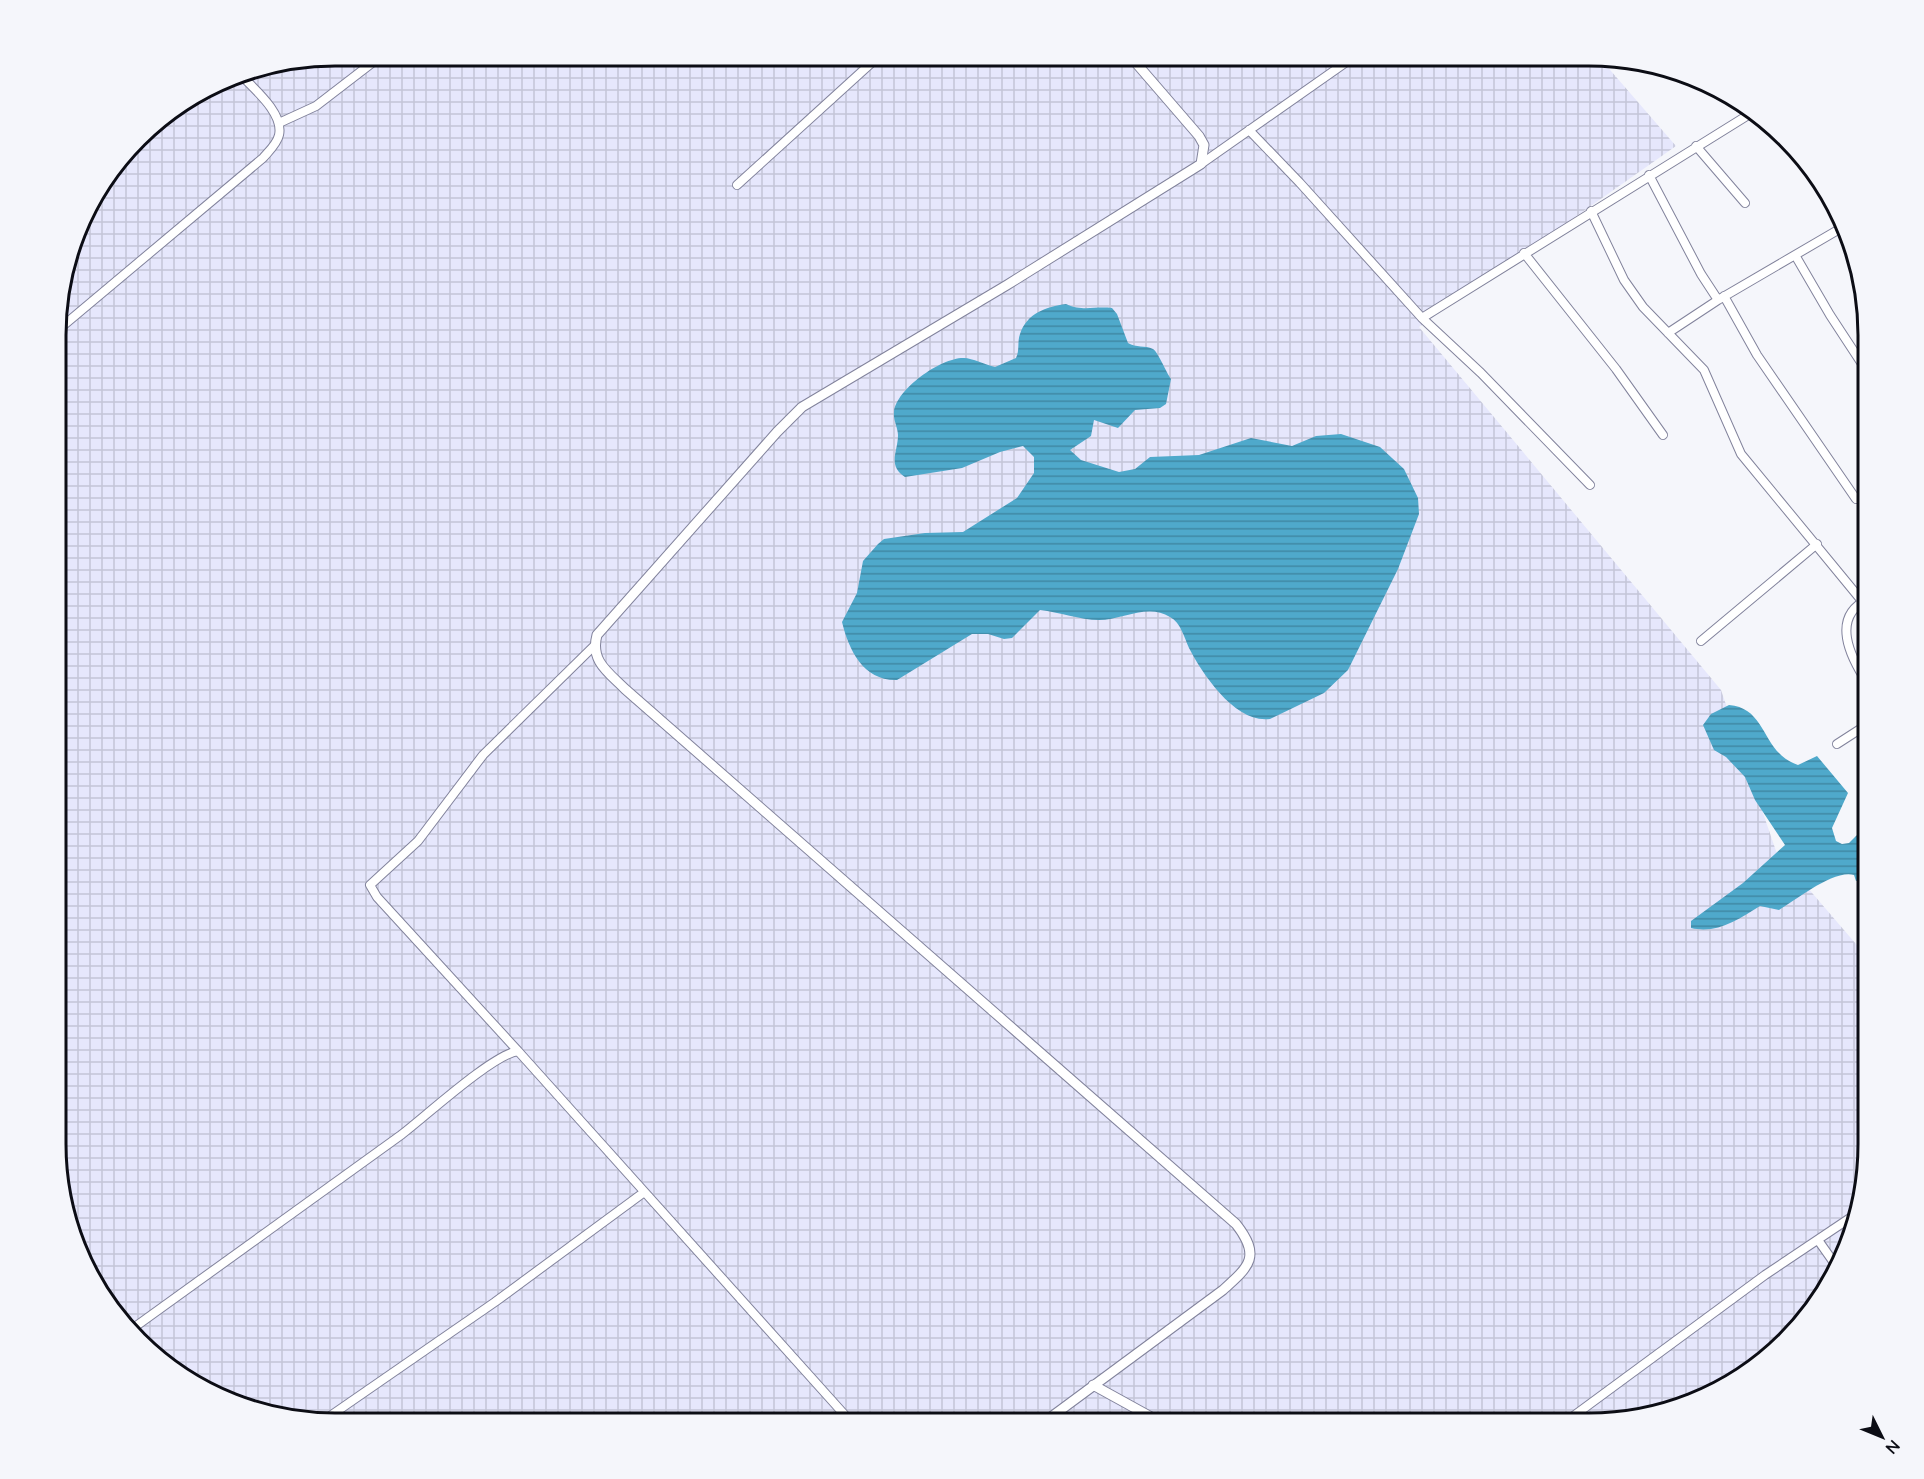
<svg xmlns="http://www.w3.org/2000/svg" width="1924" height="1479" font-family="Mulish,sans-serif">
  <defs>
    <pattern id="industrial-grid" width="8" height="8" patternUnits="userSpaceOnUse" patternTransform="scale(1.5)"><rect width="8" height="8" fill="#e6e7fc"/><path d="M0 4h8M4 0v8" fill="none" stroke="#c4c5d7"/></pattern>
    <pattern id="water-rules" width="6" height="5" patternUnits="userSpaceOnUse" patternTransform="scale(1.5)"><rect width="6" height="5" fill="#4fa9cb"/><path d="M0 2.5h6" fill="none" stroke="#4088a4"/></pattern>
  </defs>
  <rect width="100%" height="100%" fill="#f5f6fb"/>
  <path fill="url(#industrial-grid)" d="M335,56h1263l78,90 -257,181 302,363 55,161 92,107v204l-21,89 -48,77 -87,67 -123,28h-1272l-88,-21 -78,-48 -66,-86 -29,-106 2,-863 35,-103 58,-71 94,-55z"/>
  <path fill="url(#water-rules)" d="M1066,304c18,8 27,2 46,4l5,6 11,29c8,5 17,2 25,6 5,3 13,23 18,30l-5,25 -6,4 -25,2 -17,18 -24,-8 -3,16 -21,14 11,10 38,12 16,-3 15,-12 49,-2 52,-17 41,8 24,-10 25,-2 39,13 24,22 14,29 1,16 -21,55 -50,101 -24,23 -54,26c-34,5 -67,-44 -81,-71 -5,-11 -8,-25 -19,-31 -22,-14 -48,3 -71,3 -19,0 -40,-8 -59,-10l-28,28 -8,1 -16,-5h-16l-75,46c-33,1 -48,-29 -55,-58l15,-29 6,-32 15,-17 6,-5 41,-6 38,-1 54,-34 17,-25v-16l-11,-11 -23,6 -38,16 -57,9c-18,-12 -7,-25 -7,-42 0,-7 -5,-15 -4,-23 2,-23 48,-55 70,-54 8,0 22,7 31,9l21,-9c4,-8 1,-16 4,-24 7,-21 26,-27 46,-30z
    M1729,705c39,3 32,48 69,60l19,-9 31,37 -16,35 4,13 6,3 7,-1 19,-19v52l-12,5 -2,-6c-20,-6 -58,25 -75,35l-19,-4c-22,14 -43,28 -69,22v-7l52,-38 42,-38 -30,-45 -10,-23 -19,-20 -12,-7 -11,-25 8,-11z"/>
  <g fill="none" stroke-linecap="round" stroke-linejoin="round">
    <defs>
      <path id="minor" d="M279,123l37,-17 65,-50
        M1249,130l51,53 122,135 59,55 109,112
        M1696,146l49,57
        M1201,164l154,-108
        M1649,175l52,99 17,26
        M737,185l142,-129
        M1591,211l33,69 19,27 61,63 37,84 121,147
        M1524,253l92,116 47,66
        M1795,255l35,60 38,58
        M1724,296l33,59 99,144
        M1422,318l331,-206
        M58,330l205,-172c6,-7 14,-14 16,-23 5,-22 -26,-47 -39,-61
        M1668,333l50,-33 125,-73
        M1701,641l116,-97
        M1868,684c-18,-27 -38,-67 0,-85
        M1837,744l31,-20
        M518,1051l-141,-154 -7,-12 48,-44 65,-86 111,-109
        M1818,1240l19,27
        M132,1329c89,-65 180,-129 269,-194 25,-19 91,-80 117,-84l334,372
        M320,1423l175,-121 148,-109
        M1564,1423l201,-148 91,-61"/>
      <path id="tertiary" d="M1093,1385l69,38
        M1043,1423l180,-133c27,-24 38,-34 13,-66l-611,-535c-17,-17 -35,-28 -28,-54l180,-203 25,-25 205,-122 194,-121 3,-19 -5,-9 -69,-80"/>
    </defs>
    <use href="#minor" stroke="#82839c" stroke-width="10"/>
    <use href="#tertiary" stroke="#82839c" stroke-width="11"/>
    <use href="#minor" stroke="#fff" stroke-width="8"/>
    <use href="#tertiary" stroke="#fff" stroke-width="9"/>
  </g>
  <path d="M0 0H1924V1479H0ZM335 66H1589A269 269 0 0 1 1858 335V1144A269 269 0 0 1 1589 1413H335A269 269 0 0 1 66 1144V335A269 269 0 0 1 335 66Z" fill="#f5f6fb" fill-rule="evenodd"/>
  <path fill="none" stroke="#0c0d15" stroke-width="3" d="M335 66H1589A269 269 0 0 1 1858 335V1144A269 269 0 0 1 1589 1413H335A269 269 0 0 1 66 1144V335A269 269 0 0 1 335 66Z"/>
  <g transform="translate(1882 1437) rotate(133)" stroke="#f5f6fb" stroke-width="4.5" paint-order="stroke">
  <path d="M0-4.5L10 22L0 15L-10 22Z" fill="#0c0d15"/>
  <text y="-9" font-size="16" font-weight="bold" text-anchor="middle" fill="#0c0d15">N</text>
  </g>
</svg>
